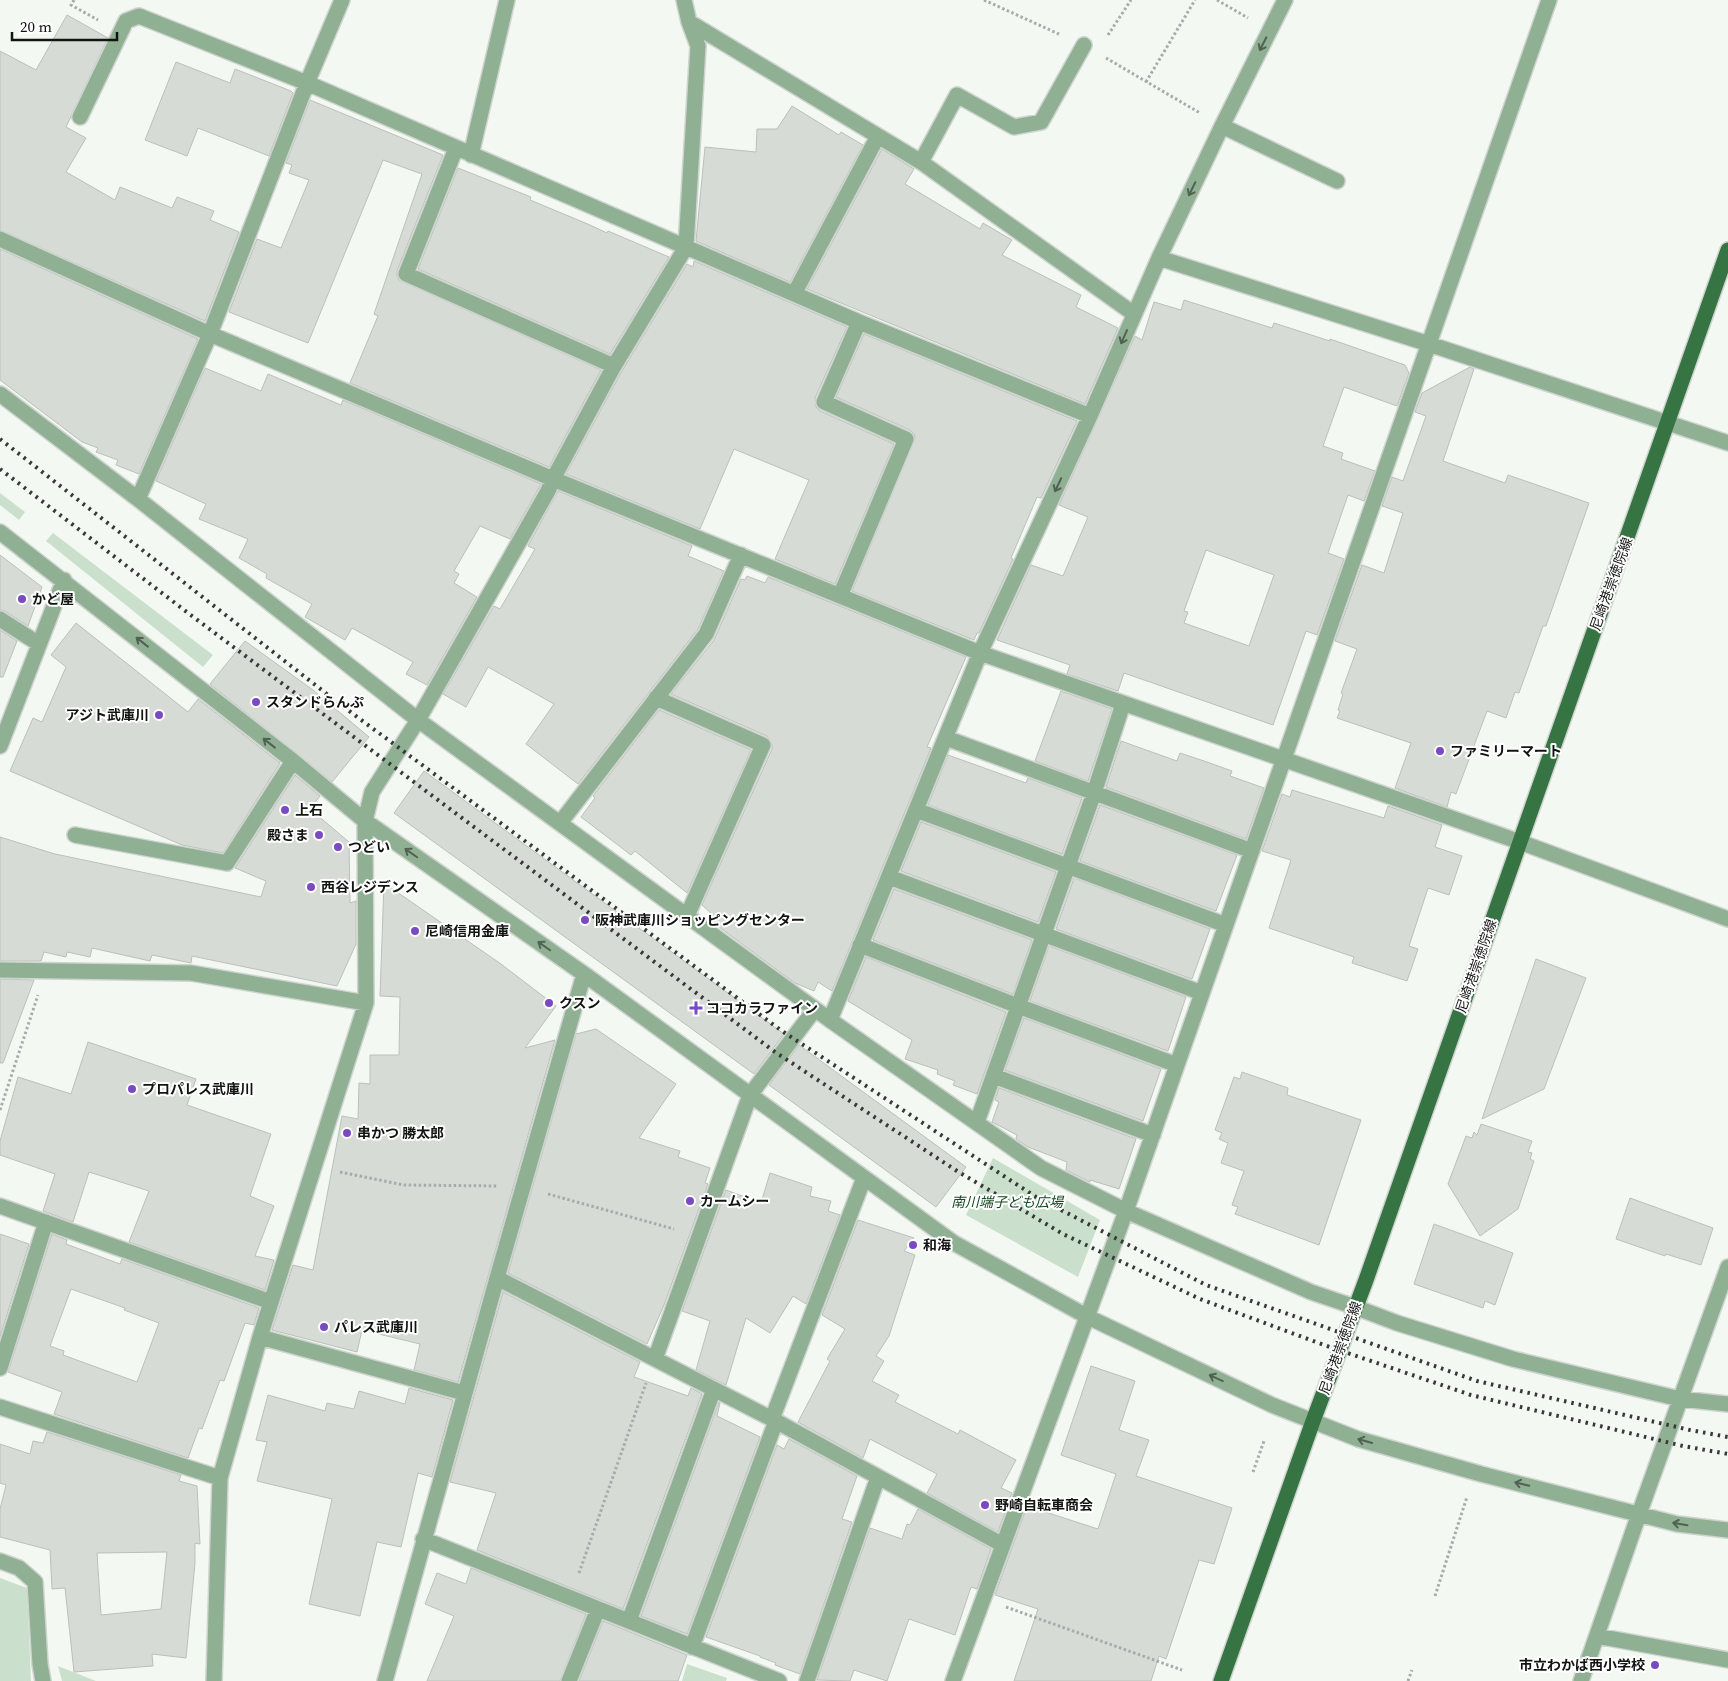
<svg xmlns="http://www.w3.org/2000/svg" width="1728" height="1681" font-family="'Source Serif 4','Noto Sans JP',serif">
  <rect width="100%" height="100%" fill="#f3f8f3"/>
  <path fill="#cae0cc" d="M0,493l25,19 -6,8 -19,-15z
    M53,533l160,122 -10,12 -157,-126z
    M993,1158l107,62 -22,57 -112,-62z
    M0,1578l27,10 4,93h-31z
    M687,1664l40,14 -1,3h-44z
    M58,1666l38,15h-34z"/>
  <path fill="#d6dbd6" stroke="#bbc0bb" fill-rule="evenodd" d="M67,15l41,23 -42,89 20,11 -20,34 49,28 5,-13 52,21 5,-11 37,14 -4,9 29,12 -34,89 -205,-91v-179l36,19z
    M176,62l54,21 5,-14 56,22 2,2 -24,63 -71,-28 -11,28 -42,-16z
    M310,100l133,55 -46,116v5l2,4 202,90 -52,97 -199,-84 28,-67 -4,-2 48,-140 -39,-14 -75,183 -79,-31 28,-73 24,9 28,-68 -20,-7 3,-8 -6,-2z
    M792,106l47,29 2,-3 22,13 -73,137 -94,-41 9,-94 51,5 1,-23h20z
    M882,149l32,20 -9,15 75,45 3,-6 29,17 -10,15 79,40 -5,12 42,21 -33,76 -278,-115z
    M458,168l73,29 -1,3 60,25 17,8 1,-2 61,26 -59,97 -192,-85z
    M0,249l198,90 -59,135 -23,-9 2,-5 -22,-8 2,-4 -16,-6 -82,-62z
    M694,261l153,66 -32,71 1,9 4,4 74,33 -59,140 -60,-25 34,-79 -75,-31 -34,80 -134,-55 56,-103 65,-107 6,3z
    M1184,300l88,28 2,-5 56,18v-2l75,26 4,8 -12,33 -53,-19 -21,59 20,7 -2,6 34,12 -11,30 -16,-6 -20,58 16,6 -27,76 -11,-4 -33,94 -149,-52 -6,18 -51,-17 3,-9 -73,-25 34,-75 32,11 25,-59 -29,-12 76,-169 7,4 12,-38 27,8zM1206,550l68,25 -25,71 -65,-23 4,-11 -4,-1z
    M864,334l213,87 -36,77 -4,-1 -26,61 2,1 -34,74h-2l-3,7 -122,-49 63,-153 -1,-4 -4,-4 -74,-33z
    M1470,367l4,2 -31,92 62,22 3,-8 81,28 -43,123h-3l-24,67 -4,-1 -9,26 -19,-7 -31,83 -5,-2 -4,15 -52,-19 16,-45 -74,-25 3,-7 -2,-1 5,-16 -2,-1 16,-44 -22,-8 27,-76 22,8 19,-60 -21,-7 10,-29 11,4 23,-65 -11,-4 7,-19z
    M205,368l56,23 7,-17 73,31 2,-5 198,84 -31,55 -30,-13 -26,45 5,3 -5,9 23,14 -50,88 -21,-11 7,-12 -61,-34 -7,12 -40,-23 7,-13 -46,-26 1,-4 -28,-16 9,-19 -49,-20 7,-15 -50,-23z
    M558,491l134,55 -4,10 36,15 -26,58 -120,155 -52,-40 28,-40 -66,-37 -22,40 -23,-13 51,-88 6,3 35,-60 -7,-3z
    M0,555l42,32 -14,39 -23,-15 -5,-1z
    M747,576l18,7 3,-6 198,80 -39,90 4,1 -99,243 -14,-9 -4,9 -19,-8 -84,-62 2,-6 -11,-10 70,-156v-5l-5,-8 -96,-42 43,-54 27,-61 4,1z
    M76,623l112,89 10,-13 82,64 -57,90 -41,-8 -172,-74 23,-53 9,4 24,-55 -15,-12z
    M0,630l17,11 -14,36h-3z
    M245,641l68,49 56,47 -37,45 -122,-98z
    M1061,691l51,18 -24,72 -53,-20z
    M659,710l92,40 -64,143 -52,-42 -4,4 -50,-38 14,-19 -2,-2z
    M1121,741l56,20 3,-8 27,9 25,9 -2,5 34,12 -18,51 -140,-52z
    M948,755l78,28 2,-5 54,20 -20,56 -134,-49z
    M424,771l360,263 -30,40 -360,-261z
    M295,775l25,21 -10,13 39,33 1,61 6,-2v43l-19,42 -145,-30 -1,7 -39,-8 -2,6 -58,-13 -2,9 -23,-5 -1,5 -22,-5 -3,9h-41v-124l55,17 206,43 5,-16 -31,-13z
    M1292,790l92,28 4,-12 54,19 -7,22 27,9 -13,39 -21,-7 -19,58 9,3 -11,32 -55,-18 2,-6 -85,-29 22,-68 -29,-9 20,-57 8,3z
    M1100,805l137,50 -21,56 -136,-50z
    M921,822l135,50 -18,50 -137,-51z
    M1074,878l136,51 -18,50 -136,-50z
    M384,883l117,81 55,42 -31,42 30,-8 -97,342 -44,-12 6,-26 -58,-14 -5,22 -85,-22 21,-65 20,5 29,-154 16,3 1,-36 11,1v-29h29l1,-58 -20,-1z
    M894,889l138,51 -19,54 -140,-54z
    M1049,946l137,51 -18,54 -138,-50z
    M866,957l140,55 -29,82 -24,-9 2,-4 -18,-7 1,-4 -33,-11 7,-19 -64,-39z
    M1536,959l50,19 -42,111 -62,30z
    M0,979l34,1 -31,83h-3z
    M1024,1018l137,51 -18,52 -138,-51z
    M596,1029l80,55 -37,54 41,13 -2,6 32,11 -5,15 3,1 -44,121 -17,39 -139,-71 68,-239z
    M88,1042l108,37 -9,26 84,29 -21,62 24,10 -19,50 19,4 -9,30 -136,-48 20,-51 -60,-19 -16,50 -30,-11 12,-37 -55,-19v-14l18,-64 53,17z
    M799,1045l167,122 -30,40 -167,-122z
    M1242,1072l46,16 -1,7 74,25 -42,125 -84,-31 3,-7 -6,-2 12,-34 -23,-8 7,-20 -9,-4 3,-6 -7,-3 19,-53 6,2z
    M999,1088l137,51 -17,50 -29,-9v2l-24,-12 1,-8 -39,-15 -12,-8 1,-4 -25,-13 7,-20 -4,-2z
    M1481,1124l51,17 -4,11 4,1 -2,6 4,2 -16,48 -38,27 -32,-52 18,-48 6,2 2,-6 3,3z
    M770,1173l42,14 -2,9 21,5 -3,10 12,4 -34,89 -13,-8 -23,37 -24,-15 -20,67 -30,-15 14,-49 -28,-10 44,-121 35,13z
    M1630,1198l83,30 -12,37 -35,-11 -1,2 -49,-17z
    M858,1220l56,18 -10,13 11,4 -26,81 -13,20 8,5 -12,20 27,14 -4,7 63,32 2,-4 56,30 -15,28 11,5 -14,39 -71,-39 10,-19 -67,-35 -7,19 -65,-36 32,-61 -3,-2 18,-30 -23,-14z
    M1434,1224l79,29 -18,52 -10,-4 -2,7 -69,-24z
    M0,1234l29,10 -29,93z
    M52,1234l15,6 -1,4 54,20 2,-5 137,49 -5,17 -9,-2 -21,58 -4,-1 -18,49 -3,-1 -11,30 -134,-44 8,-22 -54,-20zM71,1289l54,19 -1,2 35,13 -22,59 -74,-27 1,-4 -14,-5z
    M503,1292l137,70 -6,15 54,19 3,-8 11,6 -79,215 -146,-59 19,-57 -46,-11z
    M1091,1366l44,15 -16,49 30,10 -13,36 96,32 -18,56 -15,-4 -33,99 -7,-3 -8,25h-137l24,-72 -43,-14 32,-89 71,23 18,-55 -55,-19z
    M409,1388l44,12 -21,77 -14,-4 -17,74 -24,-5 -17,74 -51,-12 23,-105 -75,-18 10,-39 -11,-2 12,-45 57,16 2,-8 27,6 5,-18 46,13z
    M719,1402l1,1 -3,13 43,21 -73,197 -46,-18z
    M47,1432l134,43 -2,6 18,5 3,58 -5,-1v20l-9,95 -34,-4 1,12 -79,6 -9,-84 -13,1 -2,-39 -50,-13v-28l6,-24 -6,-2v-39l30,10 3,-13 10,2zM167,1552l-6,57 -60,6 -4,-62z
    M789,1439l68,37 -15,43 10,3 -52,152 -25,-9 1,-2 -16,-6v-1l-54,-19 71,-192 7,4z
    M918,1509l73,40 -14,40 -6,-2 -16,48 -46,-16 -22,62 -33,-11 -4,11 -33,-1 53,-152 32,11 5,-15 3,1z
    M471,1568l115,46 -26,67h-133l27,-65 -29,-12 12,-31 29,11z
    M603,1621l84,34 -9,26h-99z"/>
  <g fill="none" stroke-linecap="round" stroke-linejoin="round">
    <defs>
      <path id="minor" d="M1285,0l-63,126 -63,132 -69,158 -110,237 -150,367 211,148 85,43 185,81 44,15 42,16 116,36 167,40 48,5
        M689,22l232,140 213,152
        M80,117l46,-96 13,-5 168,67 552,239 231,94
        M1222,126l115,55
        M456,148l-50,126 208,92
        M471,155l36,-155
        M921,162l36,-67 57,32 27,-5 43,-77
        M0,239l210,95 343,145 427,174 540,189 208,77
        M1159,258l270,86 299,99
        M794,294l84,-158
        M0,394l138,105 280,221 412,300
        M138,499l72,-165 97,-251 35,-83
        M0,532l293,229 72,60 219,153 370,269 134,74 184,88 86,34 123,35 196,50 51,6
        M840,596l66,-157 -82,-37 35,-80
        M0,619l39,25
        M656,698l107,47 -76,171
        M946,738l306,113
        M0,746l64,-166
        M916,810l310,115
        M560,823l146,-189 35,-79
        M75,835l152,28 66,-102
        M889,877l313,116
        M860,945l158,61 159,59
        M0,970l191,3 175,30
        M994,1076l159,59
        M977,1122l117,-329 29,-89
        M0,1206l271,96
        M497,1278l275,141 231,126
        M260,1337l204,56
        M655,1359l95,-264 65,-86
        M0,1368l46,-146
        M0,1407l220,71
        M772,1419l92,-241
        M423,1539l356,142
        M0,1561l19,7 16,14 5,82 3,17
        M629,1621l85,-232
        M1597,1636l131,24
        M692,1647l84,-226
        M214,1681l6,-203 40,-141 106,-334 -1,-182 7,-29 46,-72 130,-229 5,-12 61,-113 72,-119 12,-201 -9,-24 -5,-22
        M385,1681l112,-403 87,-304
        M569,1681l29,-72
        M807,1681l71,-204
        M953,1681l173,-470 423,-1211
        M1581,1681l58,-167 89,-247"/>
      <path id="major" d="M1221,1681l92,-260 53,-141 362,-1030"/>
    </defs>
    <use href="#minor" stroke="#cfd4cf" stroke-width="18"/>
    <use href="#major" stroke="#cfd4cf" stroke-width="18"/>
    <path stroke="#a8aca8" stroke-width="3" stroke-dasharray="2.5 2.5" stroke-linecap="butt" d="M74,0l-3,5 27,15
      M984,0l77,35
      M1217,0l31,18
      M1108,35l23,-35
      M1106,58l94,55
      M1146,82l49,-82
      M0,1110l38,-115
      M340,1172l64,13 93,1
      M548,1194l126,35
      M1253,1472l11,-31
      M579,1573l67,-190
      M1435,1596l32,-99
      M1006,1607l176,63
      M1408,1681l4,-11"/>
    <use href="#minor" stroke="#90b094" stroke-width="15"/>
    <use href="#major" stroke="#377443" stroke-width="15"/>
    <path stroke="#373937" stroke-width="4" stroke-dasharray="2.5 5" stroke-linecap="butt" d="M0,439l341,266 441,326 254,166 170,88 271,96 213,49 38,7
      M0,469l192,147 583,436 182,119 106,63 137,65 124,46 147,50 212,51 45,8"/>
  </g>
  <defs><path id="oneway-shaft" d="M-6 0H5M1.5-3L5.5 0L1.5 3" fill="none" stroke-width="1.6" stroke-linecap="round" stroke-linejoin="round" transform="scale(1.25)"/></defs>
  <g stroke="#516253">
    <use href="#oneway-shaft" transform="translate(1263 44) rotate(117)"/>
    <use href="#oneway-shaft" transform="translate(1192 189) rotate(116)"/>
    <use href="#oneway-shaft" transform="translate(1124 337) rotate(114)"/>
    <use href="#oneway-shaft" transform="translate(1058 485) rotate(115)"/>
    <use href="#oneway-shaft" transform="translate(142 642) rotate(-142)"/>
    <use href="#oneway-shaft" transform="translate(269 743) rotate(-142)"/>
    <use href="#oneway-shaft" transform="translate(411 853) rotate(-145)"/>
    <use href="#oneway-shaft" transform="translate(544 946) rotate(-145)"/>
    <use href="#oneway-shaft" transform="translate(1216 1378) rotate(-155)"/>
    <use href="#oneway-shaft" transform="translate(1365 1441) rotate(-164)"/>
    <use href="#oneway-shaft" transform="translate(1522 1484) rotate(-166)"/>
    <use href="#oneway-shaft" transform="translate(1680 1524) rotate(-171)"/>
  </g>
  <g fill="#7a4ac2" stroke="#fff" stroke-width="2">
    <circle cx="22" cy="599" r="5"/>
    <circle cx="256" cy="702" r="5"/>
    <circle cx="159" cy="715" r="5"/>
    <circle cx="1440" cy="751" r="5"/>
    <circle cx="285" cy="810" r="5"/>
    <circle cx="319" cy="835" r="5"/>
    <circle cx="338" cy="847" r="5"/>
    <circle cx="311" cy="887" r="5"/>
    <circle cx="585" cy="920" r="5"/>
    <circle cx="415" cy="931" r="5"/>
    <circle cx="549" cy="1003" r="5"/>
    <path d="M693.5 1000.5h5v5h5v5h-5v5h-5v-5h-5v-5h5z"/>
    <circle cx="132" cy="1089" r="5"/>
    <circle cx="347" cy="1133" r="5"/>
    <circle cx="690" cy="1201" r="5"/>
    <circle cx="913" cy="1245" r="5"/>
    <circle cx="324" cy="1327" r="5"/>
    <circle cx="985" cy="1505" r="5"/>
    <circle cx="1655" cy="1665" r="5"/>
  </g>
  <g text-anchor="middle" stroke-width="4" stroke-linejoin="round" paint-order="stroke">
    <g font-size="14" fill="#121412" stroke="#fff">
      <text transform="translate(1611 584) rotate(-70)" y="5">尼崎港崇徳院線</text>
      <text transform="translate(1476 966) rotate(-71)" y="5">尼崎港崇徳院線</text>
      <text transform="translate(1340 1348) rotate(-70)" y="5">尼崎港崇徳院線</text>
    </g>
    <g font-size="14" font-weight="bold" fill="#121412" stroke="#fff" text-anchor="start">
      <text x="32" y="604">かど屋</text>
      <text x="266" y="707">スタンドらんぷ</text>
      <text x="149" y="720" text-anchor="end">アジト武庫川</text>
      <text x="1450" y="756">ファミリーマート</text>
      <text x="295" y="815">上石</text>
      <text x="309" y="840" text-anchor="end">殿さま</text>
      <text x="348" y="852">つどい</text>
      <text x="321" y="892">西谷レジデンス</text>
      <text x="595" y="925">阪神武庫川ショッピングセンター</text>
      <text x="425" y="936">尼崎信用金庫</text>
      <text x="559" y="1008">クスン</text>
      <text x="706" y="1013">ココカラファイン</text>
      <text x="142" y="1094">プロパレス武庫川</text>
      <text x="357" y="1138">串かつ 勝太郎</text>
      <text x="700" y="1206">カームシー</text>
      <text x="923" y="1250">和海</text>
      <text x="334" y="1332">パレス武庫川</text>
      <text x="995" y="1510">野崎自転車商会</text>
      <text x="1645" y="1670" text-anchor="end">市立わかば西小学校</text>
    </g>
    <g font-size="14" font-style="italic" fill="#124920" stroke="#fff">
      <text x="1007" y="1207">南川端子ども広場</text>
    </g>
  </g>
  <path d="M12 32v8h105v-8" fill="none" stroke="#121412" stroke-width="2.5"/>
  <text x="20" y="32" font-size="15" fill="#121412" stroke="#ffffff" stroke-width="4" paint-order="stroke">20 m</text>
</svg>
